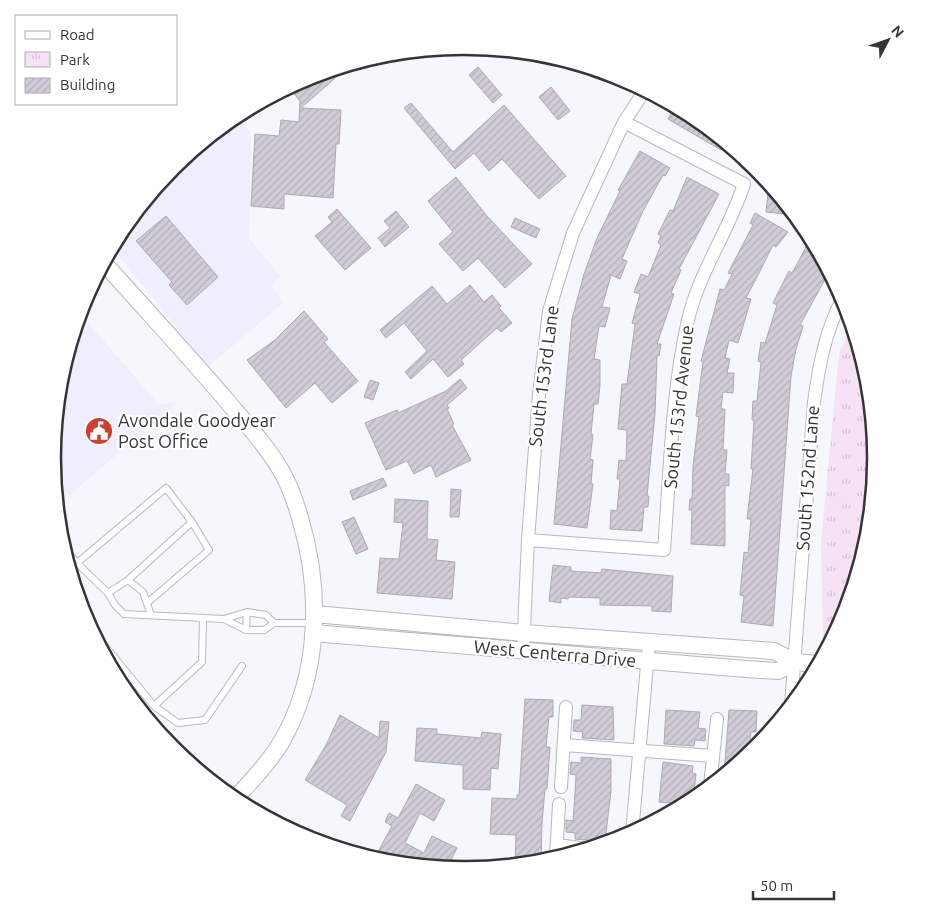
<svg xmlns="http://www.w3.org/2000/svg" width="928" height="916" font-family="Ubuntu,sans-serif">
  <defs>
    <pattern id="park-tufts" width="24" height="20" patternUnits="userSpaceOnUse" patternTransform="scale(1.25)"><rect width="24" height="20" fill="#f6e1f5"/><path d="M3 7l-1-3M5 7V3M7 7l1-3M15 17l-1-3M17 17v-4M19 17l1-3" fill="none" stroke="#d4c2d3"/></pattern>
    <pattern id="building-hatch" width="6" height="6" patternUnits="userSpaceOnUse" patternTransform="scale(1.25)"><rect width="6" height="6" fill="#d1ccd7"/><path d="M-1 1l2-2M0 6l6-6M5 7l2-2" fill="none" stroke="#b4b0b9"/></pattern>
  </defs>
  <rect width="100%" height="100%" fill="#f6f6fd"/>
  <path fill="#eeeefe" d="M235,116l16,17 -2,105 31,38 -8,11 11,16 -75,64 -96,-120 10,-18 51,-62z
    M80,313l79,92 20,-4 -122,105 -5,-48 8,-81z"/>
  <path fill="url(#park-tufts)" d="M852,325l16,53 8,80 -8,81 -24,77 -14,26h-7l-2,-99 18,-189z"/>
  <path fill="url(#building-hatch)" stroke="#ada9b3" d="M351,64l-50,44 40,2 -2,34h-3l-3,54 -49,-4v15l-33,-3 4,-72 24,2 2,-16 18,2 1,-21 -11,-14 18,-10z
    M478,67l24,28 -9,8 -24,-28z
    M551,87l19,24 -12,9 -19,-23z
    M411,103l42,49 51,-47 62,71 -27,23 -37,-40 -13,12 -15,-18 -19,16 -51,-61z
    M675,106l18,10 32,26 -4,8 -53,-31z
    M640,151l30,17 -5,8 -2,-1 -20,36 -21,48 5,2 -7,18 -9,-4 -9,32 8,1 -5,19 -6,-1 -5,33 6,1v25l-2,19h-4l-3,30 2,1 -3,24 3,1 -2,24h2l-6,44 -33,-4 18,-205 12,-45 13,-36 23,-47 -2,-1z
    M456,177l31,39 45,48 -27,24 -27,-30 -15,13 -24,-27 14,-12 -25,-31z
    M687,177l32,17 -40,75 2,1 -10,23 3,1 -17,50h4l-2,12 -2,-1 -2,59 -8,82h2l-1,11h-4l-2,24 -32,-2 1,-19 6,1 3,-32h-3l2,-19 7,1 1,-31 -9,-1 4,-45h5l8,-60 -3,-1 8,-29 -6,-2 7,-18 7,3 13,-32 -3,-2 3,-7 -3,-2 12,-24 3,1z
    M769,183l6,8 20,24 -29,-3z
    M337,209l34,39 -26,22 -30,-34 17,-14 -4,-5z
    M396,211l13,16 -24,20 -7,-9 12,-10 -6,-7z
    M755,213l33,19 -12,15 -3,-2 -15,30 -12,23 5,1 -13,44 -9,-3 -4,18 5,1 -3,14h7l-1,20 -10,-1 -2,17h4l-2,41h4l-2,24h4v12l-4,-1v61l-34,-2 1,-34h-3l1,-11h2l1,-33 6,-49 -3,-1 7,-54 -2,-1 19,-72 4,1 8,-16 -4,-1 25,-48 -3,-2z
    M166,216l52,61 -31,28 -18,-20 3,-3 -36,-41z
    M515,218l25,11 -4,9 -25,-11z
    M811,238l18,34 -29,53 3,1 -7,23 -5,27 -18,250 -32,-4 3,-26 -4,-1 4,-43 4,1 3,-34h-4l6,-50h-2l3,-49h-2l1,-19h4l4,-39 -3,-1 3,-19 4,1 12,-38 -4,-2 16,-32 3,2z
    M470,285l14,17 8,-7 9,11 -2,2 13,15 -11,9 -4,-4 -36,32 3,4 -16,13 -15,-18 -22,20 -6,-7 22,-21 -23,-28 -18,15 -6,-8 52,-44 15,18z
    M304,311l24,28 -4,3 34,39 -26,22 -17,-20 -29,25 -39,-48 28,-20z
    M460,379l7,9 -20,17 2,3 -2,1 7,15 -2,1 19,35 -35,17 -5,-12 -17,9 -7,-13 -21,9 -21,-47 32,-13 1,3 48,-22z
    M370,380l9,3 -6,17 -9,-3z
    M383,478l4,8 -34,14 -3,-9z
    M451,489l10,1 -2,27h-9z
    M395,499l33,2 -1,38 11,1 -2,20 19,2 -3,37 -75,-6 3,-35 19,1 4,-36 -9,-1z
    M354,517l14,32 -12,5 -14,-32z
    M553,565l18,2v4l30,2 1,-4 71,7 -2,36 -19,-1v-5l-52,-1v-7l-31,-1 -1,2 -7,-1v5l-12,-2z
    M525,699l28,1v17h-4l-3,30h4l-3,42h-2l-3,34 -1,39 -26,3 1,-30 -26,-1 2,-36 25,1v-4h2z
    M582,705l31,2 1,33 -32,-2 1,-6 -10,-1 1,-11h7z
    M666,710l34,2 -2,16 8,1 -1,12 -10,-1 -1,6 -30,-2z
    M729,710l28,1 -1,21h-5l-3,23 -24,19z
    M340,715l39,23 1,-17 9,1 -3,30 -36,69 -9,-5 6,-11 -42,-25 21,-35z
    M417,728l20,1v5l44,4 1,-6 19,2 -3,35 -7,-1 -1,22 -27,-1v-24l-48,-4z
    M581,757l30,2v32l-6,51 -30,-3v-6l-9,-1v-12l7,1 2,-27 1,-19 -6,-1 1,-12 10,1z
    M663,762l30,4 -1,7 4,1 -3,27 -7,3 -27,-2z
    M416,784l29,16 -11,21 -14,-8 -15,30 19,10 8,-17 25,12 -10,20 -73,-9 18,-33 -7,-4 4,-9 9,5z"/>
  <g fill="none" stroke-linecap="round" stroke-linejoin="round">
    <defs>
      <path id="service" d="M63,547l14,16 89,-75 26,34 -64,58
        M70,570l7,-7 31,30
        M147,603l62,-53 -17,-28
        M151,615l-8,-23 -15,-12 -20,13 7,12 9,9 100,5 23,-7 19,3 8,8
        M203,618l-1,44 -48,44 24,17 27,-3 37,-54
        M224,619l22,11h18l10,-7h39
        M92,630l62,76
        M246,630l1,-18"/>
      <path id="minor" d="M528,540l136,10c6,-76 7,-155 24,-230 11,-48 41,-89 56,-136l-120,-62
        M523,652l5,-112 11,-145 10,-84 24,-78 51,-111 21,-32
        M791,705l23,-303c5,-36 11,-71 29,-104
        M564,745l149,11
        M710,786l7,-67
        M561,787l5,-80
        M632,833l17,-190
        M557,845l31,4
        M556,858l3,-54"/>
      <path id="tertiary" d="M104,263c41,46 83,91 123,138 20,24 42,47 57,75 7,13 12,28 16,42 22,73 20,156 -18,223 -13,22 -30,40 -48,58
        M315,614l210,19 249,18 21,11 24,2
        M313,633l433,36 32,2 17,-9"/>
    </defs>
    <use href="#service" stroke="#b8b8c4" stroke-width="8"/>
    <use href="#minor" stroke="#b8b8c4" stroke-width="14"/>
    <use href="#tertiary" stroke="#b8b8c4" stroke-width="18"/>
    <use href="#service" stroke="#fff" stroke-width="6"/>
    <use href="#minor" stroke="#fff" stroke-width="12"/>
    <use href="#tertiary" stroke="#fff" stroke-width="16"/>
  </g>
  <defs>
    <symbol id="civic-disc" viewBox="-11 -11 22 22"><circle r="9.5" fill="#cd4030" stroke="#fff"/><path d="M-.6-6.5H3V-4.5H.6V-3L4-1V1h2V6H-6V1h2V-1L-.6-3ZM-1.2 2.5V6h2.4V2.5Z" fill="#fff"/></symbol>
  </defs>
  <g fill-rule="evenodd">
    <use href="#civic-disc" x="83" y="415" width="32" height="32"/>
  </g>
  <g text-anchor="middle" stroke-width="4.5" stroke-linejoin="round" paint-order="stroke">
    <g font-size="18" fill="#343439" stroke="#fff">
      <text transform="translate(544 376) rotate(-83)" y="6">South 153rd Lane</text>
      <text transform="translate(679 407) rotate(-84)" y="6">South 153rd Avenue</text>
      <text transform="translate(808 478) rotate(-86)" y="6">South 152nd Lane</text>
      <text transform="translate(555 654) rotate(5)" y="6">West Centerra Drive</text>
    </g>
    <g font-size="18" fill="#343439" stroke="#fff" text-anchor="start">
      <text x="118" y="427">Avondale Goodyear<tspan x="118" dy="21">Post Office</tspan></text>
    </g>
  </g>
  <path d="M0 0H928V916H0ZM61 458a403 403 0 1 1 806 0a403 403 0 1 1-806 0Z" fill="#fff" fill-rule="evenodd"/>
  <path fill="none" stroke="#343439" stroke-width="2.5" d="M61 458a403 403 0 1 1 806 0a403 403 0 1 1-806 0Z"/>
  <rect x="15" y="15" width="162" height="90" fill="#ffffff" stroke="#aeaeb0"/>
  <rect x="25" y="31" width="25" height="8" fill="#ffffff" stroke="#aeaeb0"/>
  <text x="60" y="40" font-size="15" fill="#343439">Road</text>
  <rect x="25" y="52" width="25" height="15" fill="url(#park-tufts)" stroke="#aeaeb0"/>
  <text x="60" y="65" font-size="15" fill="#343439">Park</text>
  <rect x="25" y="78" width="25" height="15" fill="url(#building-hatch)" stroke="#aeaeb0"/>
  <text x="60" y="90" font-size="15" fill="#343439">Building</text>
  <g transform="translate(888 40) rotate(49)" stroke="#ffffff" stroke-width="4" paint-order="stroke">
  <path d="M0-4L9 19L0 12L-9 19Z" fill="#343439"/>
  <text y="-8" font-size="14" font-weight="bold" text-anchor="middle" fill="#343439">N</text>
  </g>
  <path d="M753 891v8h81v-8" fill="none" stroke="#343439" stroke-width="2.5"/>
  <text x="760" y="891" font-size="15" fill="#343439" stroke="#ffffff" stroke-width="4" paint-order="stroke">50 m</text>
</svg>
